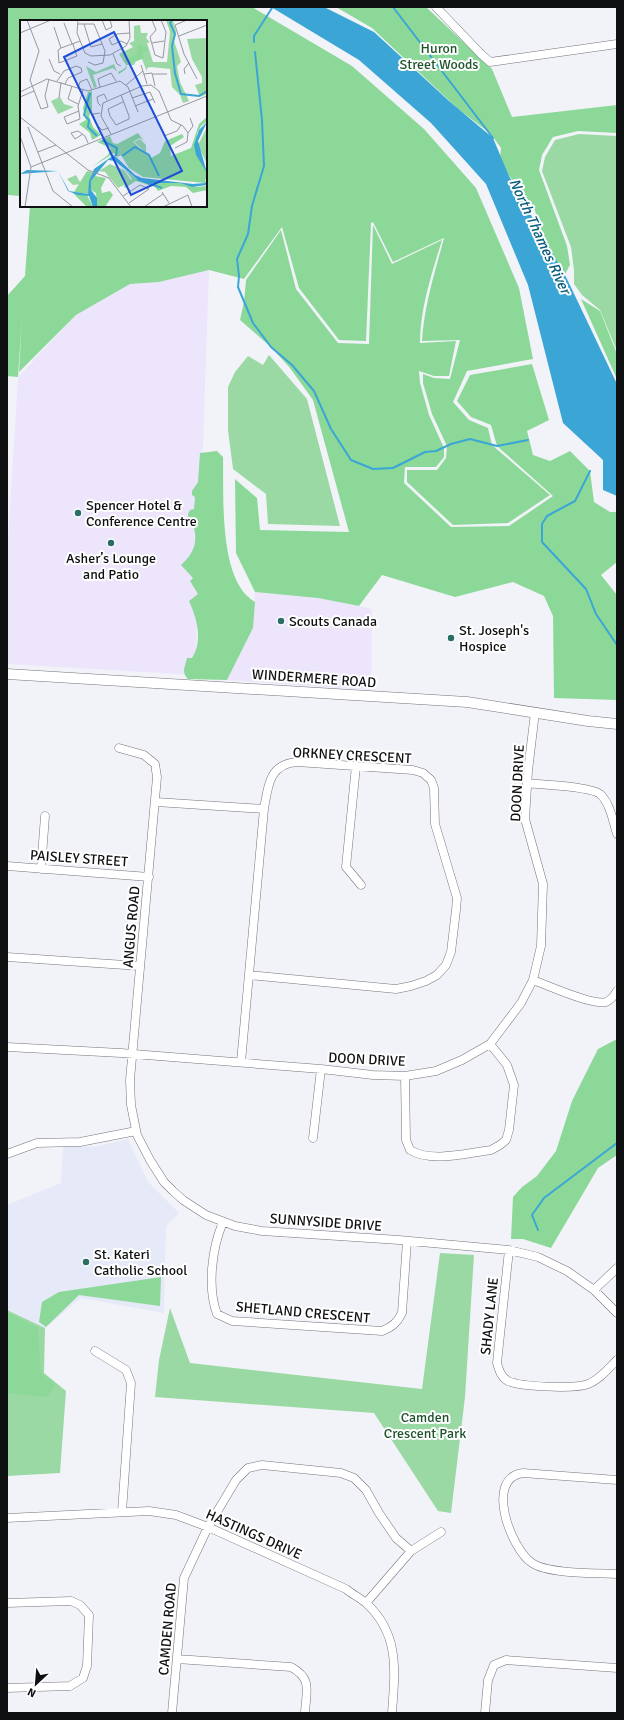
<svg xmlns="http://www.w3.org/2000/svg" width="624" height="1720" font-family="Signika,sans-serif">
  <rect width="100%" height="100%" fill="#f1f3f9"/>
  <path fill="#ece5fb" d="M209,270l-14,405 -188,-11v-107l11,-180 58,-62 54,-31 29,-2z
    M255,592l63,6 54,11 -1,81 -144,-10 26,-52z"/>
  <path fill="#e6e9f7" d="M128,1139l20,43 31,31 -13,13 -2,87 -83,-15 -36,30 -38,-18v-105l54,-22 2,-37 31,1z"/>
  <path fill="#9ad9a3" d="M579,134l38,2v215l-17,-41 -18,-15 -8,-11v-14l-3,-23 -29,-76 3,-14 10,-17z
    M269,355l38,44 33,127 -72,-2 -2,-30 -33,-25 -5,-39v-43l7,-15 13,-16 15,9z
    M440,1253l34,2 -9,142 -14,116 -13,-2 -64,-98 -219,-16 4,-37 11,-52 20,55 232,26z
    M7,1310l38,18 -1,45 22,18 -6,82 -53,3z"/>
  <path fill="#8cd899" d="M7,7h245l100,59 72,63 52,59 43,100 14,71 -66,12 -14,31 16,18 19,8 4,17 58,50 -42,28 -55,2 -46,-43v-12h30l9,-12 1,-12 -15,-32 -9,-31v-9l11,4 16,1 10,-39 -38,1c2,-35 13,-69 22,-103l-51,24 -20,-40 -2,1 -5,118 -27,-1 -40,-52 -17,-61 -38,52 -35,-9 -50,12 -29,2 -54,31 -57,57 3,-54 -4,59 -11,-1v-80l18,-20 5,-70h176v-185h-185v175l-14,-1z
    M336,7h90l66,62 20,48 105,-12v28l-39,-2 -25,6 -11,18 -3,15 28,76 3,19 -6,11 -23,-40 -6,-26 -28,-37 -7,-13 1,-12 -10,-14 -34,-26 -85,-80z
    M373,225l19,39 50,-24c-10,33 -22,68 -22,103l36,-2 -7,35h-15l-15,-5 1,12 9,32 15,33v9l-8,10h-31l-1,16 47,44 58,-1 44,-30 -56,-50 -6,-21 -20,-8 -14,-16 13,-26 62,-11 17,56 -22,11 6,24 17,6 20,-10 20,20 4,31 16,10h7v50l-16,13 16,20v105l-63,-2 -1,-82 -9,-20 -31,-14 -58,15 -73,-22 -23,31 -41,-8 -63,-6 -19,-39 -1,-74 22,19 3,32 89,2 -36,-132 -23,-32 -19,-21 -31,-27 4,-18 2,-22 35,-50 15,59 42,54 31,1z
    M581,299l19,12 17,43v25z
    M217,451l6,6c1,39 -5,124 32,145l-2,26 -26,52 -39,-1c-7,-7 -3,-12 -1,-21h5c11,-17 5,-40 -3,-57l9,-7 -8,-13 3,-3 -12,-13c12,-11 18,-23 12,-40 -2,-4 -5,-7 -5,-11l2,-4 4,-1 1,-12 -3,-2v-4l6,-9 2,-29z
    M617,1039v116l-19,13 -47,80 -28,-9h-12l2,-42 9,-10 15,-11 19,-25 16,-50 26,-52z
    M161,1277l-1,29 -81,-11 -33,32 -7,-5 3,-20 17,-10z
    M7,1312l31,16 3,45 15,11 -9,13 -40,-4z"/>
  <path fill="#3ba6d5" d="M271,7h53l50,25 75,69 44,37 16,38 58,103 50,105v112l-14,-6v-30l-40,-37 -35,-138 -42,-101 -55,-61 -72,-63z"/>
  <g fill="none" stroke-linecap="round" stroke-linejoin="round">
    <path stroke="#3ba6d5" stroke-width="2" d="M393,7l100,131
      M254,42v-6l18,-28
      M255,52l7,68 2,46 -12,40 -4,28 -11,25 2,17 -1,11 15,36 18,24 21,18 22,26 17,38 20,31 22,9 20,-1 32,-16 11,-1 15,-7 19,-5 27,7 31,-6
      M590,471l-15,30 -28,15 -5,8v18l44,47 10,25 21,31
      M538,1230l-6,-15 12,-17 73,-55"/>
    <defs>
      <path id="minor" d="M436,7l45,47 9,8 127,-18
        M119,748l25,7 11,9 2,13 -27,303 1,25 6,30 13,25 14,22 9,9 10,9 23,15 29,11 27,5 137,9 110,10 29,7 29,14 27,19 23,23
        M356,766l-10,101 15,18
        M527,783c14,2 63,3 73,11 10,9 13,27 17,40
        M156,802l108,7
        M7,866l142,11
        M41,869l4,-53
        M7,957l133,9
        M533,980c14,5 60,26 73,22 5,-2 8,-6 11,-11
        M7,1047l114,6 200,16 52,6 32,1 31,-5 26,-11 28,-16 31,-41 12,-23 8,-34 2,-62 -18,-65 3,-48 7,-59
        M241,1062l23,-253c4,-23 5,-45 33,-47l116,8 10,3 8,7 3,8 1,36 22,74 -1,12 -5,42 -5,13 -9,10 -11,6 -15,5 -15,3 -147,-14
        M405,1076l1,64 4,10c22,13 56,3 81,0l9,-5 6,-5 3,-10 5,-45 -7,-20 -17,-21
        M313,1138l8,-69
        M7,1154l30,-11 43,-1 56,-11
        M223,1222c-11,26 -16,65 -6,92l15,7 150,10c10,-4 15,-8 20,-18l5,-72
        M509,1250l-12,113c2,7 4,14 11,18 13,6 67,8 80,3 11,-4 21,-16 29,-24
        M594,1290l23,-22
        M95,1351l31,19 5,13 -9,129
        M617,1480l-94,-7c-39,5 -12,76 9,90 16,11 64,10 85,11
        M7,1518l142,-7 27,4 32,12 138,62c6,5 14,9 20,14 34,31 29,68 26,110
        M7,1603l64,-2 9,4 9,10 -2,51 -4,12 -13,8 -63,2
        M366,1603l45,-52 30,-19
        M177,1659l114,8c22,12 15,24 14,46
        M172,1713l12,-135 24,-51 28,-47 12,-12 14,-3 79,8 13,5 12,12 13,23 17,25 15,13
        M485,1713l3,-33 6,-15 12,-5 111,8"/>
      <path id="major" d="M7,674l460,28 121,19 29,3"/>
    </defs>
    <use href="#minor" stroke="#74757b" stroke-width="9"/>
    <use href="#major" stroke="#74757b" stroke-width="11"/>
    <use href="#minor" stroke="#fff" stroke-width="8"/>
    <use href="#major" stroke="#fff" stroke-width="10"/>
  </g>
  <g fill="#296f65" stroke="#fff" stroke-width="1.5">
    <circle cx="78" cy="513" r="4"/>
    <circle cx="111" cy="543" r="4"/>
    <circle cx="281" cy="621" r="4"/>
    <circle cx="451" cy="638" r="4"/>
    <circle cx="86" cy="1262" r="4"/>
  </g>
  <g text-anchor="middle" stroke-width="4" stroke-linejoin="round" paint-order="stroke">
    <g font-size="14" fill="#1e542b" stroke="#fff">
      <text x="439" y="53">Huron<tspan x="439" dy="16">Street Woods</tspan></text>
      <text x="425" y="1422">Camden<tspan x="425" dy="16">Crescent Park</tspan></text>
    </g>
    <g font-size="14" fill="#0f1012" stroke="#fff" text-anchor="start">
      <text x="86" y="510">Spencer Hotel &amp;<tspan x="86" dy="16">Conference Centre</tspan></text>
      <text x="111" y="563" text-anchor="middle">Asher’s Lounge<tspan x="111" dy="16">and Patio</tspan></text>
      <text x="289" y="626">Scouts Canada</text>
      <text x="459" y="635">St. Joseph's<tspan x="459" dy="16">Hospice</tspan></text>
      <text x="94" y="1259">St. Kateri<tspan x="94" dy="16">Catholic School</tspan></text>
    </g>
    <g font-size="14" fill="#0f1012" stroke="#fff">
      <text transform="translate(314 678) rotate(4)" y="5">WINDERMERE ROAD</text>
      <text transform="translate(352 755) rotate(3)" y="5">ORKNEY CRESCENT</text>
      <text transform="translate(517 783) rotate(-87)" y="5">DOON DRIVE</text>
      <text transform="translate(79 858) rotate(4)" y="5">PAISLEY STREET</text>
      <text transform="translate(131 927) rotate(-85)" y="5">ANGUS ROAD</text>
      <text transform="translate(367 1059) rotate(3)" y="5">DOON DRIVE</text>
      <text transform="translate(326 1222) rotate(4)" y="5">SUNNYSIDE DRIVE</text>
      <text transform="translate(303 1312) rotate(5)" y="5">SHETLAND CRESCENT</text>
      <text transform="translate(489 1316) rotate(-84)" y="5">SHADY LANE</text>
      <text transform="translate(254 1534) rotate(24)" y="5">HASTINGS DRIVE</text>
      <text transform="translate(167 1629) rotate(-85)" y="5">CAMDEN ROAD</text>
    </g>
    <g font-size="15" font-style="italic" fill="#095e7e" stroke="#fff">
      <text transform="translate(540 236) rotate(65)" y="5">North Thames River</text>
    </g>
  </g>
  <g transform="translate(20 20)">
    <rect width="187" height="187" fill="#f1f3f9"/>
    <path d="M146,0h7l3,11 -2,10 7,21 -4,4 3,16 9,19 -6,2 -3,-8 -8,-8 -2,-18 -19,-2 -4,1v4l-5,-13 -6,2 -2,4h-8l-7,-11 14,-7 -4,-4 5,-2v-15l6,-1 1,8h7l-2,5 4,4 -3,1 6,19h14l3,-30zM187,18v56l-7,3 -5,-12 7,-2v-6l-10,-18 -5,-20zM94,44l3,8 -4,-4 -20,7 4,12 -3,1 -8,-22 10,6zM40,77l4,7 10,3 -16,7 -7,-13zM187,107v37l-9,-19zM120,119l6,6v8l-12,-11zM90,144l14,6 8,11 -14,7 -13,-16 -6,-1zM56,155l5,9 -8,1 -6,-6z" fill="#9ad9a3"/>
    <path d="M117,24l10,3v4l-5,2 2,5 -17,7 -1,4 -7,5 -1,-2 6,-3 3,-4 -4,-5 14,-6zM72,71v19l-3,6 4,11 8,8 -9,5 -2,-7 -11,-9 7,-4 -3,-12 5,-16zM187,97v4l-6,5 -4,8v21l10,17 -2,11 -62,-6 -14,-9 -8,-13 -3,2 -4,-4 -22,14 16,-12 3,-7 -14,-6 13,-6 3,7 4,1 21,-11 6,8 -4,-3 -7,4 18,16 9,-5 5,-12 17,-7 2,3 -14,9 1,10 20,-8 8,-24zM105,150l12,9 14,4h29l17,4 10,-1v4l-14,3 -7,-6 -15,-1 -13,5 -3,-4 -19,-6 -11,7 -1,-2 8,-7zM67,151l5,1 -4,22 -14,-2zM75,156l11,2 -5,10 1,5 8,-2 3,4 -8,12h-8l-1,-14 -5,-3v-9zM53,173l14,2 6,12h-6z" fill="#8cd899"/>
    <path d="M187,102l-9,19 9,32 -11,-18 -2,-10 5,-15zM94,135l21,20 7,3 51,6 12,-1 2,-4v6l-15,2 -12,-4h-30l-13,-4 -22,-18 -7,-1 -17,21v9l6,8v9h-4l-4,-11 -11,-1 -10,-4 -10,-20 -38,3 7,-4 31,1 11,20 19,3 1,-13 5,-12z" fill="#3ba6d5"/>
    <path fill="none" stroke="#3ba6d5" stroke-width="2" d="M152,0l-2,3 5,11 -3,12 3,27 6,21 18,2 8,-5M70,73l-6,22 5,5 -1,7 9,9M82,120l15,8 -1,8M102,136l13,-9 14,8 10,21M117,159l25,9"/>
    <path fill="none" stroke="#97989d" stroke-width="1" d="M7,0l12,31 -9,29 11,29 7,-2 -3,-11 4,-17M58,0l-1,13 8,20 6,3 19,-1 16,-9 4,-8 -1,-18M82,0l4,10 6,-3 -2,-7M132,0l4,10 -6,7 5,18 8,3 3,-26 -5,-12M167,0l-12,5 9,29 13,25M44,3l8,21h1l3,10 1,2 -18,7 -1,-13 3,-2 11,-4 8,-3M58,4h16l11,27 -2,12 -8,2 -7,-3M64,4l7,23 11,-3M34,7l7,21M0,13l31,-13M159,16l28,-11M132,23l12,-2M107,24l-6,-3 -9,4 -3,-6 8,-5 13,-1M93,34l4,10 4,2M29,39l5,12 6,3M121,45l6,19M124,54l8,-1 3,13M133,54h14M165,54l-1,-5 5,-6M37,61l7,-10 12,-5 5,2 1,4 -14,6 -3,6M106,65l17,-14M52,66l-4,13 10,5M80,67l-2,-8 13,-6 5,8M58,68l2,-6 7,-3 5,11M0,72l27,-13 41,12 32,-10 8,6 10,25M101,75l8,21v3l-13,6 -6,-9 -2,-7 15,-7M0,77l14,-6M39,78l2,-16M112,78l18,-6 5,11M81,86l-3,-3 -1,-6 7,-3 3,6M115,86l18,-7M59,91l-15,6 3,7 13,-5 -2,-13 5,-16M80,93l-7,1 3,10 6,6 7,-2M0,97l68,53 21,8M8,107l25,64 20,16M168,113l5,-7 -3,-8M63,114l-8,5 -4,-6 7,-2 7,5 3,7M91,114l-10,-18 2,-13 39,-17 9,-1 8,6 12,29 12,6 5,7 -1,9 -12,6M0,116l11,31 -6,40M144,116l13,-5 4,-6M18,132l18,-7M11,147l176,-71M88,157l23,30M142,172l7,11M103,176l17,-11 9,4M109,183l20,-14M124,187l19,-13M143,187l25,-12 4,12"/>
    <path fill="#1d4ed8" fill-opacity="0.15" stroke="#1d4ed8" stroke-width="2" d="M94,12l68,139 -51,24 -67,-138z"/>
    <rect width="187" height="187" fill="none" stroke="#0f1012" stroke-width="2"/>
  </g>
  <rect width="624" height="1720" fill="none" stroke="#0f1012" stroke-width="16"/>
  <g transform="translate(36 1684) rotate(206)" stroke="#ffffff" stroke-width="3" paint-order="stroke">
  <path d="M0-3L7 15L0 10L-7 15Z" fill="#0f1012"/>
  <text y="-6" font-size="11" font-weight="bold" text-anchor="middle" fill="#0f1012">N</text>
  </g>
</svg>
